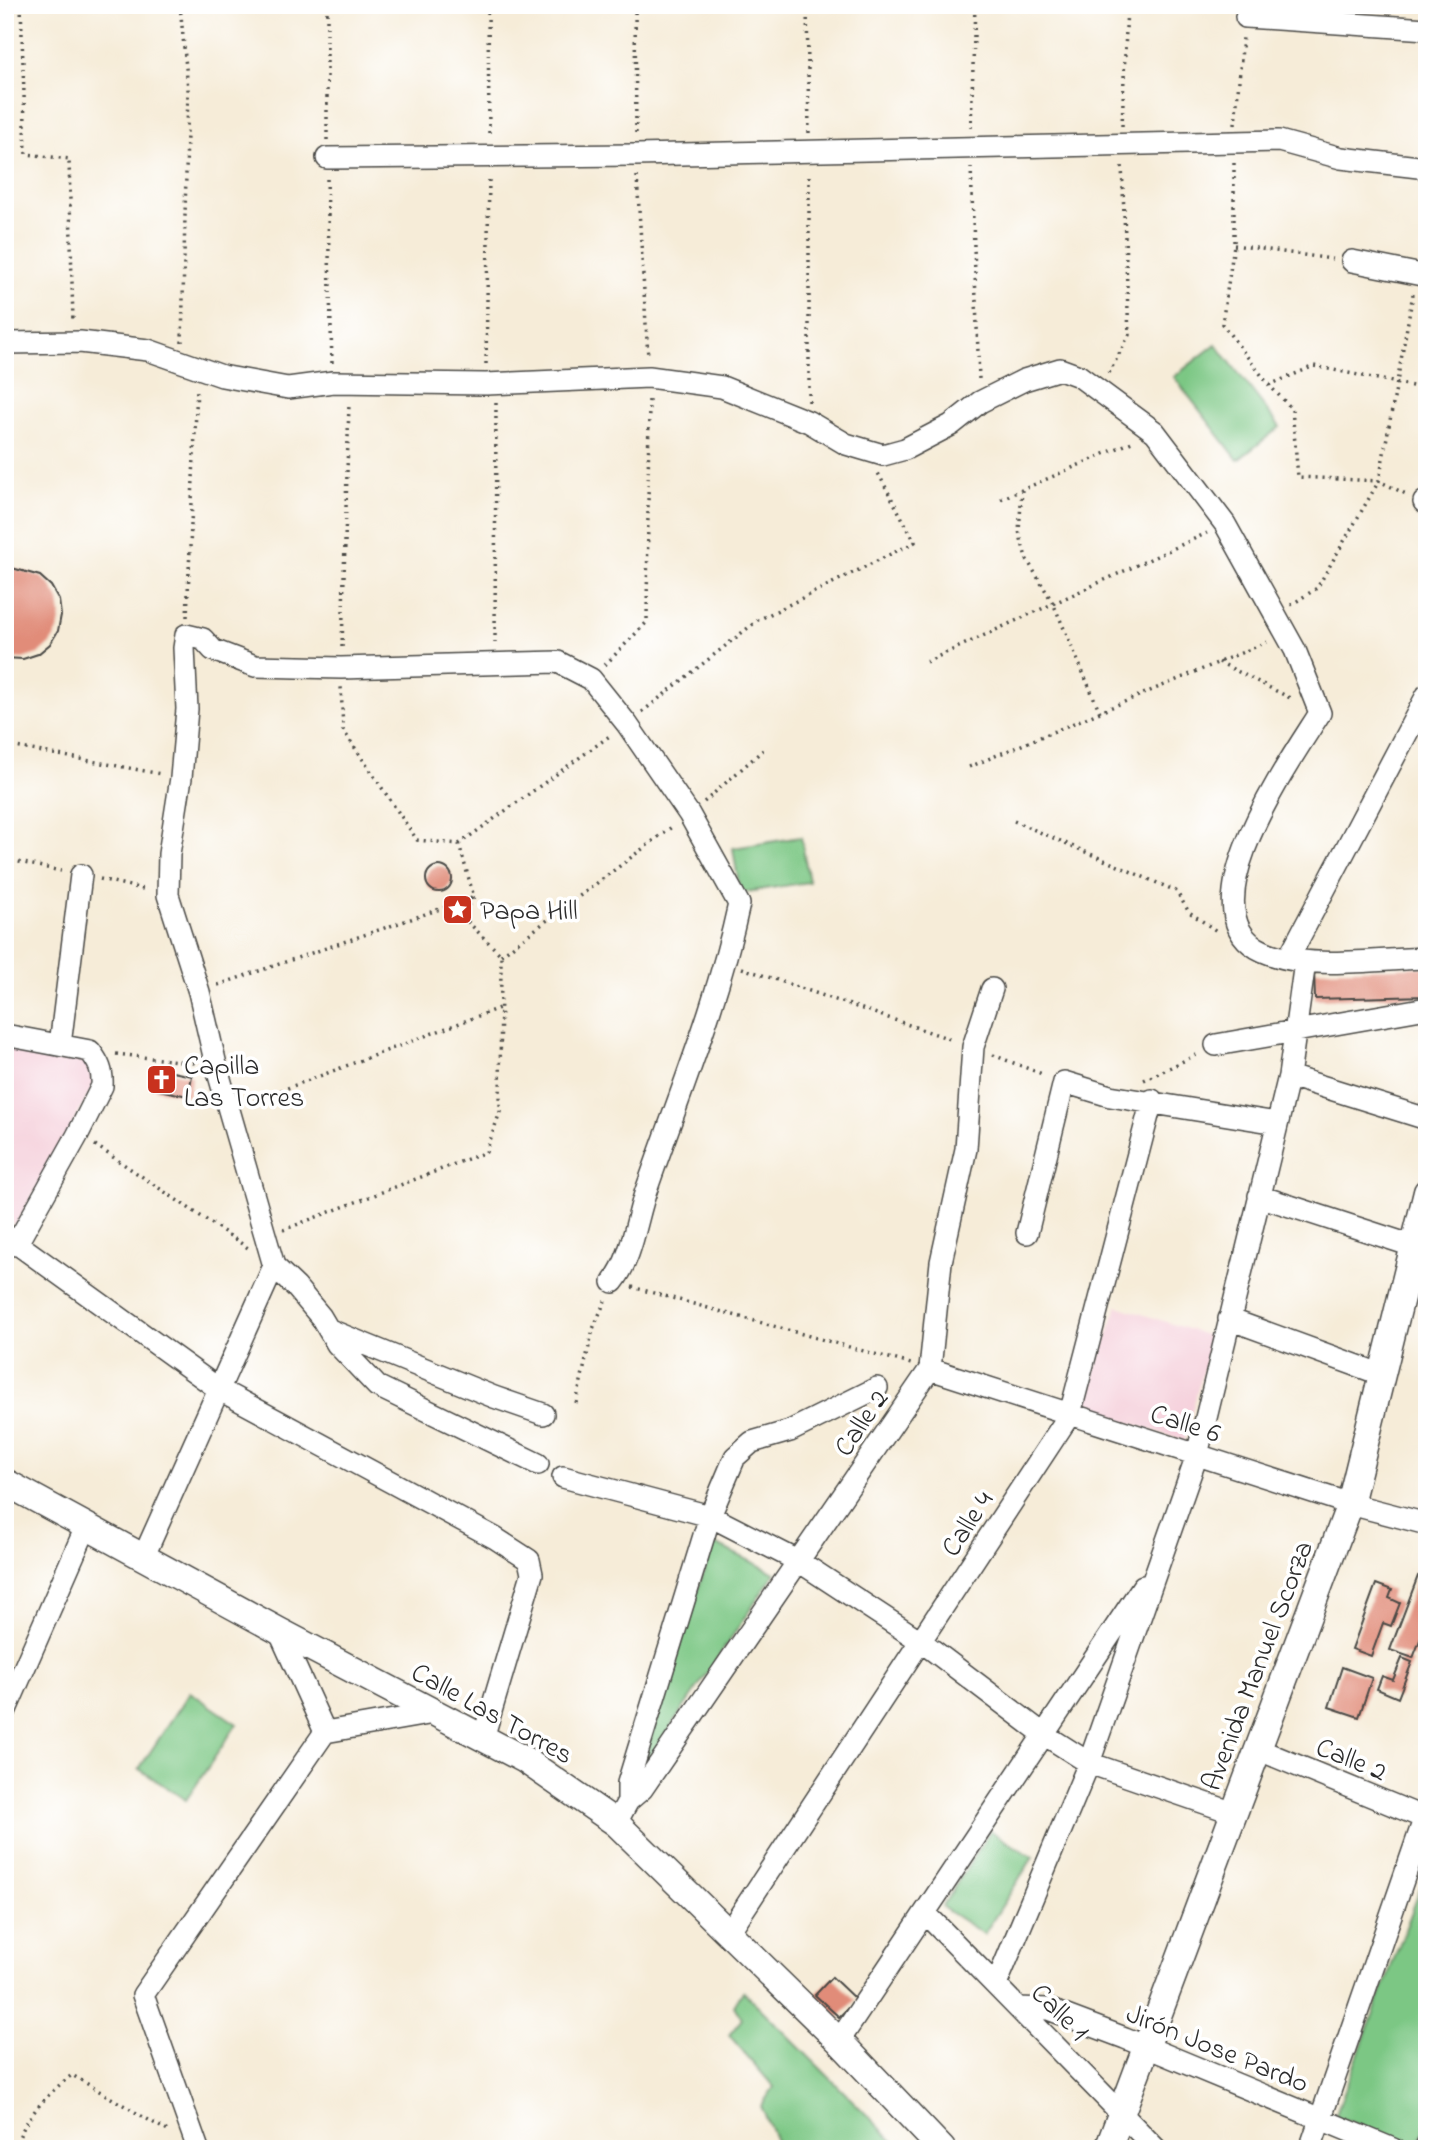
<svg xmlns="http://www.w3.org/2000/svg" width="1432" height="2154" font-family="'Indie Flower',sans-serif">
  <rect width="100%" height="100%" fill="#fff"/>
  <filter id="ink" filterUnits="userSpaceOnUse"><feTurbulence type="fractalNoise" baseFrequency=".0143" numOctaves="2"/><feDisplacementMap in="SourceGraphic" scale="14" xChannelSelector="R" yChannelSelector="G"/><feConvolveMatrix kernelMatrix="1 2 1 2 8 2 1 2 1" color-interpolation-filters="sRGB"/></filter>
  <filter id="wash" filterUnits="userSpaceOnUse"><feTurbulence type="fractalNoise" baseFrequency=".00686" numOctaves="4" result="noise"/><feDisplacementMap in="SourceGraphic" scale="28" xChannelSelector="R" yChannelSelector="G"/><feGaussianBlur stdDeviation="1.57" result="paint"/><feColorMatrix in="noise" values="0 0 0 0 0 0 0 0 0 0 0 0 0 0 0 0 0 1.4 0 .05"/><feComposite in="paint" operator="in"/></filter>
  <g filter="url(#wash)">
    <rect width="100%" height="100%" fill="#f6ecd8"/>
    <path fill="#f5cfda" d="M5,1039l77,14 15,27 -81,145 -11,-9z
      M1117,1306l95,31 -28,104 -101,-34z"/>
    <path fill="#7cc784" stroke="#547958" stroke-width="2" d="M1216,344l64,83 -42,33 -64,-83z
      M801,837l8,45 -69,11 -7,-45z
      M713,1543l62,30 -136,201z
      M190,1692l47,32 -51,76 -47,-31z
      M990,1831l43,26 -49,77 -42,-27z
      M1427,1871v250l-10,26 -82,-31z
      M743,1991l158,158 -131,-1 6,-7 -15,-35 13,-19 -45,-52 13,-16 -8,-13z"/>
    <g id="blocks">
      <path fill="#e18c79" d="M12,568l28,8 11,10 8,14 2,15 -3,16 -8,13 -12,10 -15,5 -18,-1v-88z
        M426 879a13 13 0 1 1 26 0a13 13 0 1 1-26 0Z
        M1427,967v29l-112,3 -1,-29z
        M158,1069l34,7 -4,20 -34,-7z
        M1418,1576l9,3v43l-14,36 -23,-8z
        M1376,1584l16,6 -3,8 11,5 -9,23 -8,-3 -12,33 -19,-7z
        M1402,1658l10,4 -14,36 -21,-9 5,-13 11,4z
        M1342,1667l30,11 -13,39 -30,-10z
        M832,1977l24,23 -17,17 -24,-22z"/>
    </g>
  </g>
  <g filter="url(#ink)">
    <use href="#blocks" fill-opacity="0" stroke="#494845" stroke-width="2"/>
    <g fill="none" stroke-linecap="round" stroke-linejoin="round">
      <defs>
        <path id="minor" d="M1246,17l181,12
          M327,158l309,-3 643,-14 62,17 86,10
          M1352,261l75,15
          M5,343l75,-1 68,8 74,26 66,12 45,-6 153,2 163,-7 73,10 87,35 37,22 37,11 22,-6 46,-24 29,-23 44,-22 36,-11 19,7 76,56 70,92 70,126 25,63c-28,45 -139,201 -57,238 43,20 116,8 164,7
          M1424,502l3,2
          M1289,957l138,-262
          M5,1035l85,16c9,12 13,20 12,35l-25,50 -61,109
          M60,1045l21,-170
          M1216,1045l211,-37
          M1289,1076l138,43
          M1259,1196l154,50
          M1027,1233l37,-151 46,14 167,27
          M5,1235l215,155 275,148 34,22 3,14 -49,164
          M1229,1319l151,55
          M330,1330l164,67 49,17
          M930,1369l420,135 77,20
          M538,1464l-161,-78 -40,-42 -16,-27 -25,-30 -22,-21 -58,-201 -17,-73 -31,-97 1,-41 12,-76 6,-69 -3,-61 2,-13 17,4 10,11 42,16 86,2 217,-6 33,17 36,45 62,90 50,90c-21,97 -59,189 -92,284 -11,30 -14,69 -34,94
          M563,1477l147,39 90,46 122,80 120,91 47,30 145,50
          M143,1558l131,-292
          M279,1631l46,101
          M5,1712l81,-185
          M1257,1749l170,70
          M628,1801v-18l82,-267 25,-59 17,-15 38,-11 87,-43
          M616,1823l12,-22 14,-12 288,-420 11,-107 25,-113 7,-102 19,-58
          M925,1913l231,236
          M729,1932l341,-518 82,-314
          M996,1985l93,-222 108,-308 92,-379 16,-114
          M1018,2008l30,1 77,29 268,111
          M839,2041l304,-455
          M198,2149l-55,-154 182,-263 109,-19
          M1310,2149l117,-338
          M1425,2149l2,-4"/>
        <path id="tertiary" d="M5,1482l274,149 246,129 91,63 223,218 103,108
          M1108,2149l242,-645 77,-312"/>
      </defs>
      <use href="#minor" stroke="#494845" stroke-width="24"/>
      <use href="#tertiary" stroke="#494845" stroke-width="29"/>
      <path stroke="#494845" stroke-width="3.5" stroke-dasharray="2 5" stroke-linecap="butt" d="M21,5l5,149 43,5 4,164
        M180,5l8,84 -6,253
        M488,5l1,131
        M635,5l1,132
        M807,5l2,128
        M1235,124l8,-87
        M1122,126l5,-121
        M971,128l4,-123
        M327,140v-135
        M1234,163v82l-12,79 47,61 23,24 6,68 81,4 27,13
        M971,167l8,212
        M637,176l11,181
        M327,179l5,185
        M1234,245l98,14
        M1420,255l7,-36
        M486,364l3,-188
        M1109,373l20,-38 -7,-170
        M1269,385l45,-19 113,23
        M809,402v-230
        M1022,490l-3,41 7,27 27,45 47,109
        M1001,499l133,-58
        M1291,605l26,-17 62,-107 34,-187
        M187,617l10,-230
        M495,643l1,-241
        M342,647l7,-244
        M926,662l281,-129
        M1219,662l73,37
        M605,665l42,-43 2,-226
        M642,712l116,-92 157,-78 -37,-69
        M5,745l156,29
        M969,767l298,-125
        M704,802l59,-52
        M1014,821l162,70 13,21 29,20
        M459,844l152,-109
        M5,859l56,12
        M100,879l47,11
        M501,955l172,-129
        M742,968l211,72
        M218,985l254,-87
        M116,1054l79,9
        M993,1055l52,20
        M1144,1080l56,-27
        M248,1103l254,-96
        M95,1145l153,103
        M283,1230l203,-78 14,-40 1,-157 -34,-34 -3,-9 10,-15 -15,-53 -42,-4 -74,-110 -2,-44
        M632,1287l279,77
        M576,1403l17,-74 12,-28
        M15,2149c8,-30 33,-56 57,-74l99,58"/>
      <use href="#minor" stroke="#fff" stroke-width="21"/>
      <use href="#tertiary" stroke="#fff" stroke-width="26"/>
    </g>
  </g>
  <defs>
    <symbol id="sight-square" viewBox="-11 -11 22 22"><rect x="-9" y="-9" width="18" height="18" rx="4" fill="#c8321e" stroke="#fff"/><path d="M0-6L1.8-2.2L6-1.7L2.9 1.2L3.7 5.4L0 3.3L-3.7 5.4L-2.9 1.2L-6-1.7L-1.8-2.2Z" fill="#fff"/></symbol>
    <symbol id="church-square" viewBox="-11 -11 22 22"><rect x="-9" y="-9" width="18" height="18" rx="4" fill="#c8321e" stroke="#fff"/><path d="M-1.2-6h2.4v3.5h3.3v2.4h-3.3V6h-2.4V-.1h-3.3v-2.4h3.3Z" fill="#fff"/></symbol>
  </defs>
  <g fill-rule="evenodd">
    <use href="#sight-square" x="440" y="892" width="35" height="35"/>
    <use href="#church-square" x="144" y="1062" width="35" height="35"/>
  </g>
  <g text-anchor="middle" stroke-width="7" stroke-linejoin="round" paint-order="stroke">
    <g font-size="28" fill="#2b2b2b" stroke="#fff" text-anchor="start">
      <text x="480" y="919">Papa Hill</text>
      <text x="184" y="1074">Capilla<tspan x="184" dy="32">Las Torres</tspan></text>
    </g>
    <g font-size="28" fill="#2b2b2b" stroke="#fff">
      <text transform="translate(860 1422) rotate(-56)" y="10">Calle 2</text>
      <text transform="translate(1186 1422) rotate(18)" y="10">Calle 6</text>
      <text transform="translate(966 1523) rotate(-57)" y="10">Calle 4</text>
      <text transform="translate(1256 1665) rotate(-69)" y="10">Avenida Manuel Scorza</text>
      <text transform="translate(493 1712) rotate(29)" y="10">Calle Las Torres</text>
      <text transform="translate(1352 1758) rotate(22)" y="10">Calle 2</text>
      <text transform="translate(1061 2011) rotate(45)" y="10">Calle 1</text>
      <text transform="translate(1218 2047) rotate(22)" y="10">Jirón Jose Pardo</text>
    </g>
  </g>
  <rect width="1432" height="2154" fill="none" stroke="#fff" stroke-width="28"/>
</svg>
